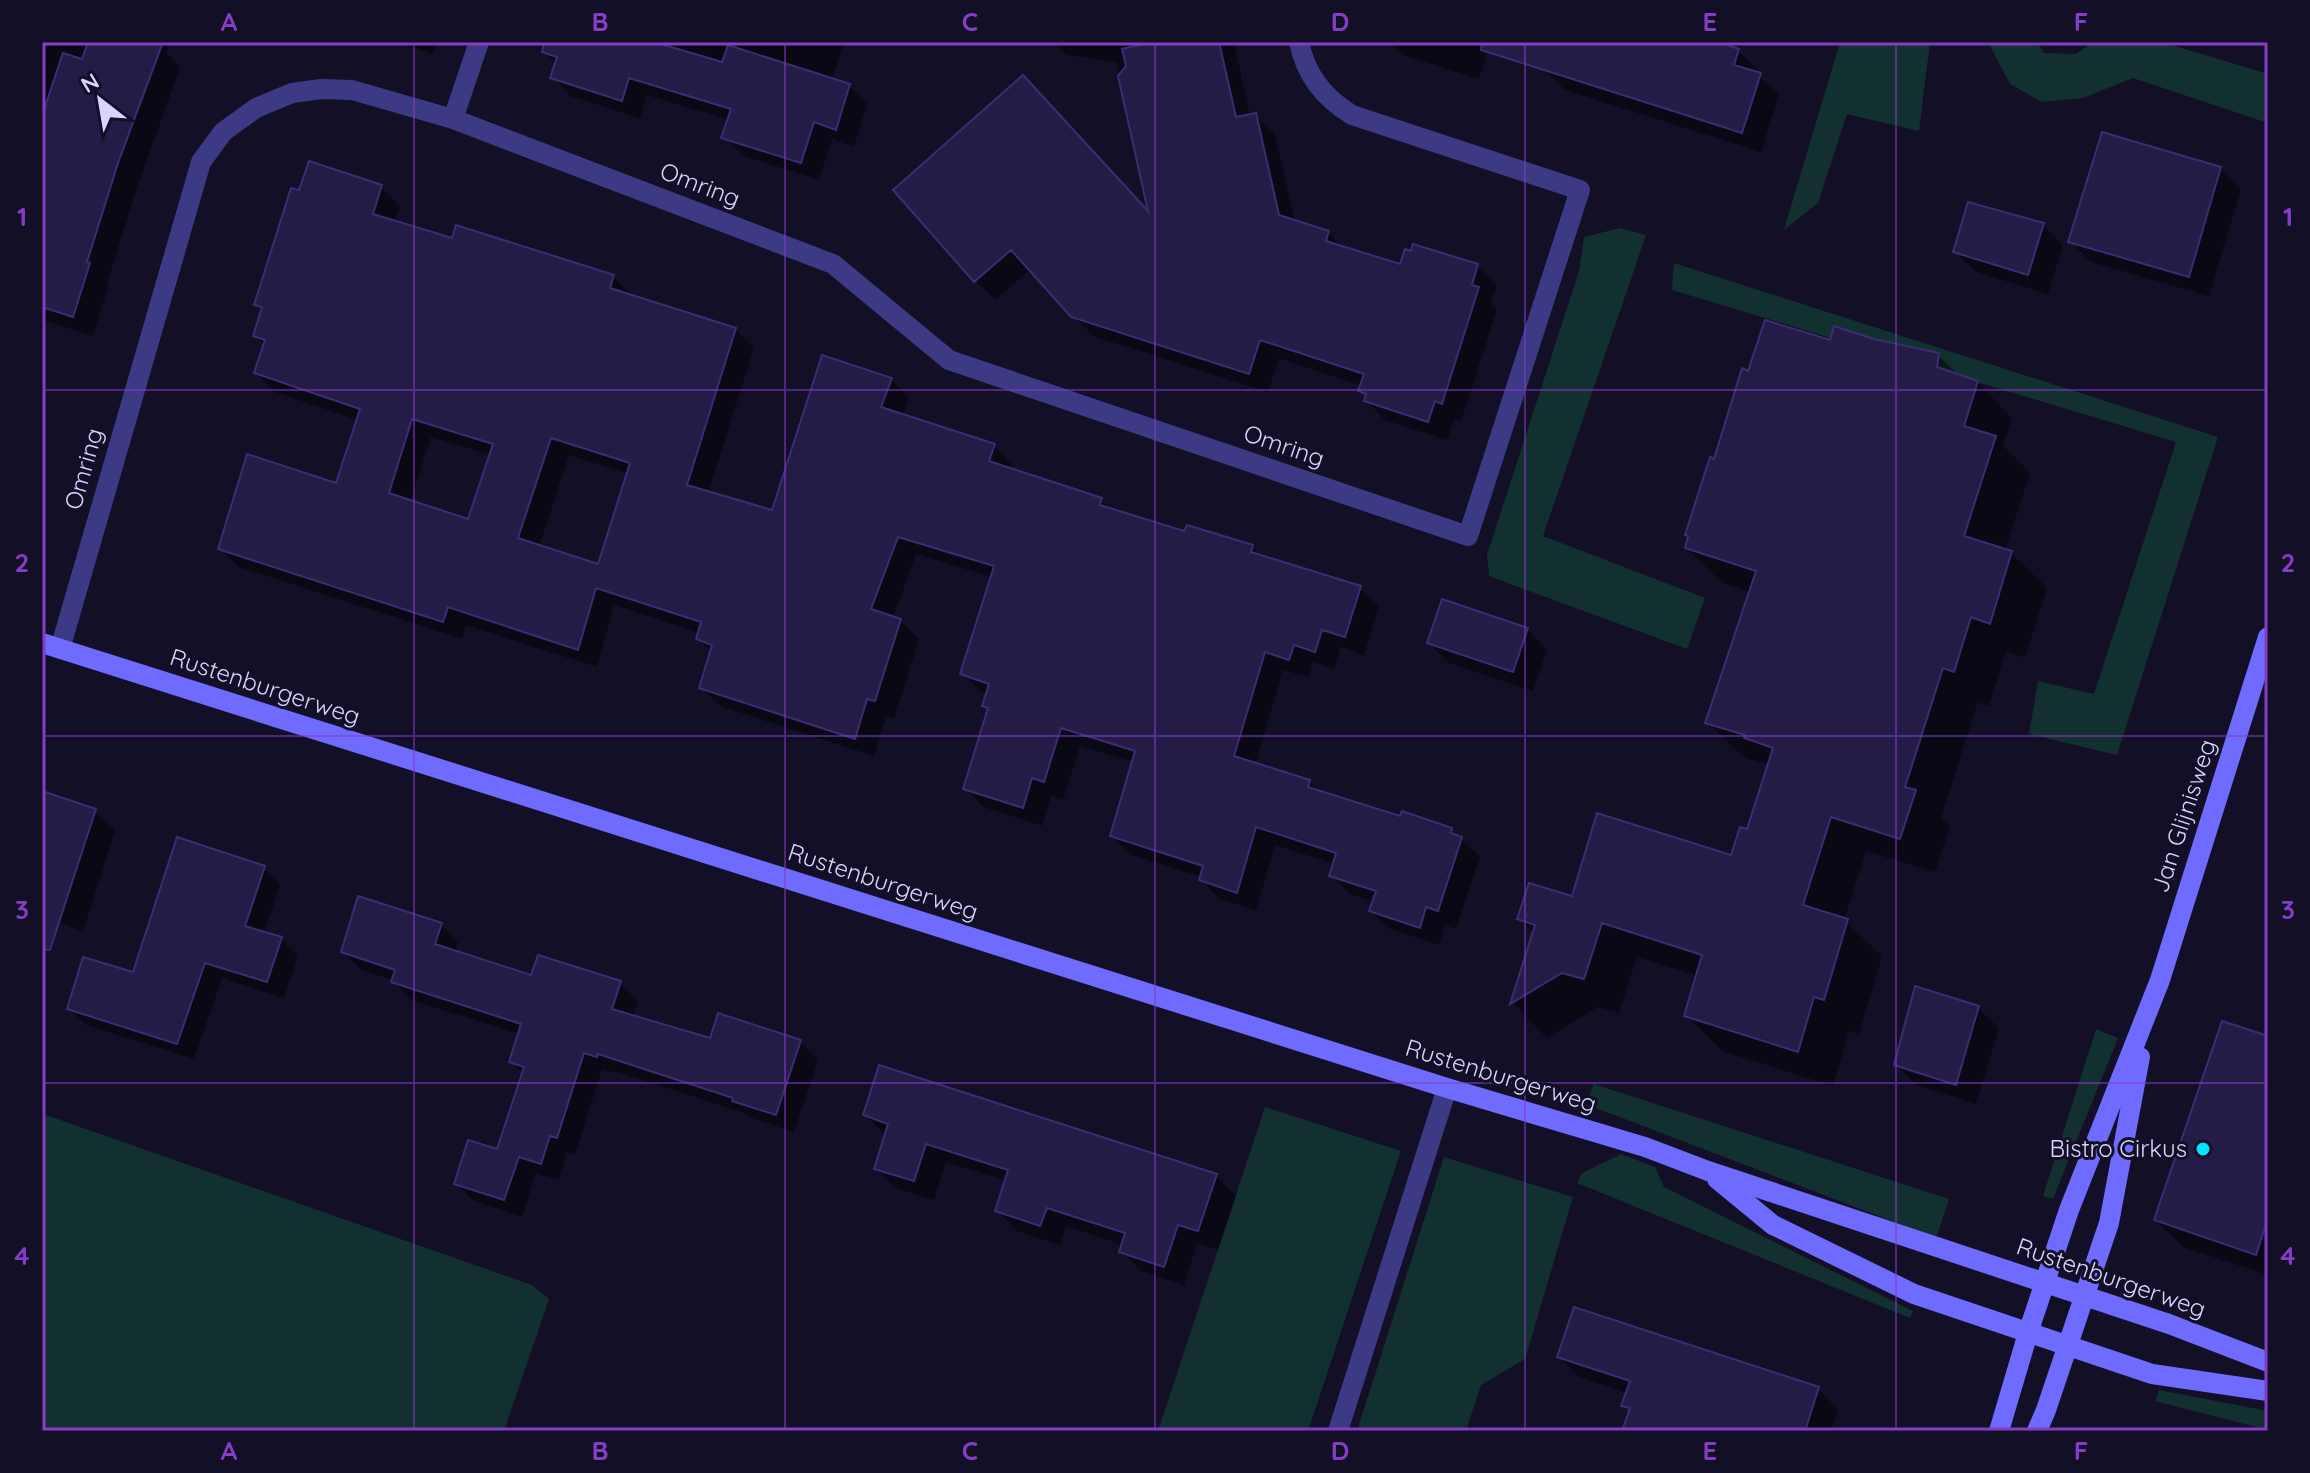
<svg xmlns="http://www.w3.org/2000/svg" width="2310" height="1473" font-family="Quicksand,sans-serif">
  <rect width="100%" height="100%" fill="#130f26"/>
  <path fill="#12302f" d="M1840,42h90l-11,89 -72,-17 -29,89 -34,27z
    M1988,42h49l7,11 32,1 16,-12h70l106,32v49l-135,-45 -50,20 -41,4 -32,-18z
    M1620,228l26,7 -103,301 162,62 -18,51 -198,-73 -2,-21 92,-284 5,-34z
    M1674,263l544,174 -101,318 -88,-21 9,-53 56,13 82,-252 -504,-152z
    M2096,1029l22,9 -65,161 -10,-3z
    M1594,1084l355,115 -13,39 -340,-130 -7,-12z
    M1265,1107l136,44 -93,280h-150z
    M43,1114l489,171 17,14 -45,132h-462z
    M1621,1154l34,13 9,20 249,124 -3,7 -333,-135 5,-10z
    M1444,1157l129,40 -48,162 -44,26 -15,46h-109z
    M2159,1390l109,21v19l-113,-29z"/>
  <path fill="#0007" fill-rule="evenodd" d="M42,42h127l-2,11 13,15 -42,116 -31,99 2,2 -16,51 -51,-16v-196l4,-13 -4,-2z
    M396,42h41l-4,12z
    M552,42h292l-12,38 17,6 18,18 -13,43 -22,-8 -13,41 -77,-25 -18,-18 5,-17 -82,-25 -7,23 -70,-22 -18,-19 4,-12 -9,-9z
    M1053,42h181l16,74 5,-1 20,19 20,88 33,10 15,16 58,18h76l20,20 -6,16 6,7 -36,113 -7,-3 -7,21 -62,-20 -19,-20 1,-3 -6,-6 1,-5 -83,-28 -11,34 -175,-56 -62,-67 -36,31 -19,-19 -80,-91 255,25 -34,-153 -51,-7z
    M1389,42h322l27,9 20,19 -2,4 23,20 -18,58 -196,-62 -20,-20 -57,-21 -9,30 -77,-24z
    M2220,169l21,20 -32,107 -118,-34 -20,-20z
    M381,187l19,19 -5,15 59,19 159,37 19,18 103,34 19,19 -46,145 65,20 118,-134 18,19 -6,18 91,30 19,19 -2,5 90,30 10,10 74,24 67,13 11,11 97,30 19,19 -15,48 -23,-8 -7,22 -22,-7 -4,15 -25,-7 -28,95 54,17 11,10 81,27 50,11 29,27 -24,72 -11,-4 -6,20 -49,-16 -19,-18 3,-9 -24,-8 -19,-19 4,-11 -60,-19 -19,65 -36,-11 -19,-19 1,-3 -71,-22 -19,-19 22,-74 -54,-16 -17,54 -12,-4 -9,30 -58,-19 -19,-19 25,-78 -6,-5 4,-10 -7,-3 -19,-19 30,-96 -76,-23 -23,64 7,3 19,18 -25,80 -8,-2 -12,39 -154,-50 -19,-19 11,-35 -14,-13 2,-6 -86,-28 -17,62 -131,-42 -4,14 -223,-72 -19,-18 117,-63 21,-66 -83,-28 -19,-19 9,-27 -10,-10 8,-25 -6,-7zM431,437l61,18 -23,67 -59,-20zM569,455l60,19 -30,93 -60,-20z
    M2043,225l20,20 -15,49 -72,-22 -20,-20z
    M1874,341l64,14 23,22 16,5 35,36 -9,28 27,26 -25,79 6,2 36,35 -22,70 -19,-7 -17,55 -11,-4 -37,116 9,9 -15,45 -69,-21 -22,69 38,36 -23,78 -10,-3 -16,55 -111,-35 -36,-36 12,-39 -61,-19 -18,56 -21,-6 -51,31 -34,-35 22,-69 -16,-16 54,-19 159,-41 16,-26 22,-67 -27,-8 -35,-35 43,-130 -29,-9 -35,-35 28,-86 35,-89 82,-30z
    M1527,629l20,21 -14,41 -84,-28 -20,-20z
    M42,793l53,18 20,20 -32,100 -41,-14z
    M264,868l16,17 -16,49 17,5 17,17 -14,42 -62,-20 -28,81 -108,-34 -17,-17 65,-33z
    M441,925l17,18 -3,10 78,25 87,5 18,18 -5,16 78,24 89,1 18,18 -24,72 -42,-14 -4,-4 -133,-43v2l-13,-4 -27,86 -8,-3 -8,28 -23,-7 -14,44 -48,-16 -18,-18 42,-31 26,-78 -13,-12 9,-28 -109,-34 -18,-20 -32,-10 -18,-18z
    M1978,1008l21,20 -23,76 -60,-19 -20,-20z
    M2268,1039v236l-85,-28 -27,-27z
    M865,1115l351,61 20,20 -18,54 -21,-7 -13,42 -43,-14 -20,-20 2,-6 -57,-19 -6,19 -43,-14 -20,-20 10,-30 -61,-19 -12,38 -38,-12 -20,-20 9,-33z
    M1559,1357l259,32 20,20 -7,22h-206l6,-19 -7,-7 4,-12 -49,-16z"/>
  <path fill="#241b47" stroke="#3b2d73" stroke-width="2" fill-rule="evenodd" d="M88,42h75l-45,121 -31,99 3,1 -17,54 -31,-10v-191l21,-63 19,6z
    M544,42h110l68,20 6,-17 122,39 -14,46 -22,-8 -13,41 -80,-25 10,-29 -102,-31 -7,23 -72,-23 7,-21 -15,-5z
    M1152,42h67l17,75 20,-4 23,102 50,16 -3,10 74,23 5,-15 6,2 2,-7 65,20 -6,21 7,2 -6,19 -31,98 -7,-3 -7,21 -64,-21 2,-7 -8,-3 6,-17 -104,-34 -11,34 -178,-57 -60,-67 -37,32 -81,-92 130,-115 125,136 -30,-135 8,-10 -4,-17z
    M1482,42h236l21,7 -5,16 27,8 -19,60 -261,-83z
    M2102,132l119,35 -32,110 -121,-35z
    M309,161l73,24 -9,29 79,24 4,-13 158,50 -4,13 126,40 -49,157 85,25 50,-155 70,23 -11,29 114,37 -6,17 113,37 -2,7 84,26 3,-6 66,20 -2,7 110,34 -16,51 -23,-7 -7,22 -21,-7 -5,15 -24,-8 -31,104 76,24 -2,7 92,29 2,-5 50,17 -1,5 11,4 -24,74 -12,-4 -6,21 -51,-17 7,-20 -47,-15 7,-23 -80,-26 -19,66 -38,-13 4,-14 -93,-30 25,-85 -74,-23 -17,54 -12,-4 -9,30 -60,-19 25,-81 -6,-2 7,-22 -29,-10 34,-108 -96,-29 -27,72 30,10 -26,82 -8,-2 -12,40 -156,-51 13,-43 -16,-6 5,-17 -105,-34 -18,62 -130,-43 -5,15 -225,-73 29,-95 89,29 24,-74 -106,-36 11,-33 -12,-4 9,-29 -8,-2 37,-117 8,2zM412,419l81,25 -25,75 -79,-26zM551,438l79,25 -32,101 -80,-26z
    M1968,202l76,21 -16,52 -75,-23z
    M1765,320l65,20 4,-14 40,13 65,14 -2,14 41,14 -14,45 32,10 -32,100 48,15 -22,73 -19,-7 -17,55 -11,-4 -38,119 11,3 -16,49 -69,-22 -28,88 45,14 -24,81 -10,-3 -16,55 -114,-36 18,-61 -100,-32 -18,56 -22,-6 -52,31 25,-79 -18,-6 12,-36 43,13 25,-83 134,42 9,-28 7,2 26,-81 -29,-10 1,-3 -40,-12 51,-152 -71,-23 3,-12 -3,-1 25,-78 4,2 28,-91 6,3z
    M1442,599l86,29 -15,44 -86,-29z
    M42,791l54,18 -46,141 -8,-1z
    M177,837l88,29 -20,60 37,11 -15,45 -62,-19 -28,81 -110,-35 16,-52 50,15z
    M358,896l84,27 -7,21 96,31 7,-20 83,26 -9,28 98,29 8,-25 83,27 -25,75 -44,-14 1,-3 -135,-44 -1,3 -13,-4 -27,85 -7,-2 -9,28 -22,-7 -15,43 -50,-16 14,-44 29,9 27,-82 -15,-5 12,-38 -130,-42 4,-12 -54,-18z
    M1915,986l64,20 -23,79 -62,-20z
    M2222,1021l46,15v182l-12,37 -102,-35z
    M879,1065l338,109 -19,57 -20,-6 -14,42 -45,-15 6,-19 -78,-25 -7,18 -45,-15 13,-41 -82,-26 -12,37 -40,-12 14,-45 -25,-9z
    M1574,1307l245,80 -14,44h-183l8,-23 -9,-2 9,-25 -73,-24z"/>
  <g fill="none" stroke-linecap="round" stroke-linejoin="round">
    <path stroke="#3d3a85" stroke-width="20" d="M1338,1431l109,-343"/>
    <path stroke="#3d3a85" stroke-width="20" d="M453,119l26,-77
      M60,649l141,-487 22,-30 33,-24 36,-15 29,-4 31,1 101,29 380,145 116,96 519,176 112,-346 -228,-75c-29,-18 -46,-40 -53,-73"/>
    <path stroke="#6f6bff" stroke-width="20" d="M42,643l1405,445 198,59 63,24 461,153 99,38
      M1717,1179l56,46 141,69 238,80 116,17
      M1999,1431l29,-98 41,-123 91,-230 108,-343
      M2037,1431l9,-21 63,-187 31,-166"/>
  </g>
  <path fill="none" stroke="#843dc5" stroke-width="2" stroke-opacity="0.55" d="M414,42v1389M785,42v1389M1155,42v1389M1525,42v1389M1896,42v1389M42,390h2226M42,736h2226M42,1083h2226"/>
  <circle fill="#00e5ff" stroke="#130f26" stroke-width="3" cx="2203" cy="1149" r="8"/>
  <g text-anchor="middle" stroke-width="6" stroke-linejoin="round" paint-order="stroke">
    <g font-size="24" fill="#d9d4ff" stroke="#130f26">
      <text transform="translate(700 185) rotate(21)" y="8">Omring</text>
      <text transform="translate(1284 446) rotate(19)" y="8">Omring</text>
      <text transform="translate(84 469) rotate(-74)" y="8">Omring</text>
      <text transform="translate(265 687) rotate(18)" y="8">Rustenburgerweg</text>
      <text transform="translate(2184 816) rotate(-72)" y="8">Jan Glijnisweg</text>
      <text transform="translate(883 882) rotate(18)" y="8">Rustenburgerweg</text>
      <text transform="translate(1501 1076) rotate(17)" y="8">Rustenburgerweg</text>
      <text transform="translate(2111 1278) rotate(19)" y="8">Rustenburgerweg</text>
    </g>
    <g font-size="24" fill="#d9d4ff" stroke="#130f26" text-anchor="end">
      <text x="2187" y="1157">Bistro Cirkus</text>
    </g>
  </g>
  <rect width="2310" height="1473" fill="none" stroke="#130f26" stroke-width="88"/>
  <g transform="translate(100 100) rotate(329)" stroke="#130f26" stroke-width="6" paint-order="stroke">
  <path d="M0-6L14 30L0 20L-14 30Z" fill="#d9d4ff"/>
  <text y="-12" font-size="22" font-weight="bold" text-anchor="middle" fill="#d9d4ff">N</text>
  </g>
  <rect x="44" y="44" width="2222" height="1385" fill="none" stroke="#843dc5" stroke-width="3"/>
  <g font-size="26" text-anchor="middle" font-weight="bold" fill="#843dc5">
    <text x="229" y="31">A</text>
    <text x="600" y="31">B</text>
    <text x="970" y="31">C</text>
    <text x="1340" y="31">D</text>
    <text x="1710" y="31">E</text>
    <text x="2081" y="31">F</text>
    <text x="22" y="226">1</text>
    <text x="2288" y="226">1</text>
    <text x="22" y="572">2</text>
    <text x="2288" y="572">2</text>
    <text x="22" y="919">3</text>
    <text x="2288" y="919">3</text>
    <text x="22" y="1265">4</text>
    <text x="2288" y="1265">4</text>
    <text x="229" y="1460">A</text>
    <text x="600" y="1460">B</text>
    <text x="970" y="1460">C</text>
    <text x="1340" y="1460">D</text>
    <text x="1710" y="1460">E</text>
    <text x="2081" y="1460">F</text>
  </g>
</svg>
